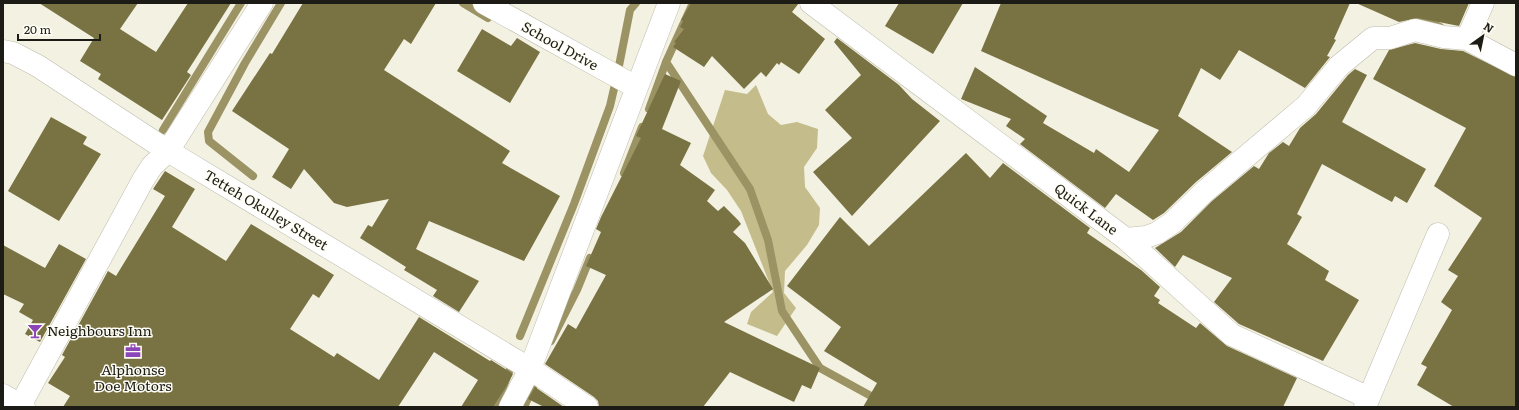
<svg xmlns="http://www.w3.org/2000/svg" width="1519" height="410" font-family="Literata,serif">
  <rect width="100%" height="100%" fill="#f3f1e1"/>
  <path fill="#c4bc8b" d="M756,85l12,29 13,11 16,-3 21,7 -1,19 -13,19 1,20 15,21 -1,17 -12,20 -22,26 -1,22 12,15 -19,28 -30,-12 4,-12 22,-20 -32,-81 -14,-21 -16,-17 -8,-17 22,-66 22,4z"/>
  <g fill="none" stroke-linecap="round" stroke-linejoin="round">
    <path stroke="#9b9364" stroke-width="8" d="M463,3l25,15
      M1412,15l28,12
      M666,62l84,127 18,51 14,71 38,57 71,39
      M617,76l13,-66 6,-7
      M649,109l17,-47 27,-59
      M163,130l78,-127
      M624,173l18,-46
      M253,176l-44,-35 -1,-9 37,-69 36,-60
      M520,336l54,-132 36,-98 6,-26 -2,-1
      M551,341l26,-51 13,-32
      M496,407l15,-41
      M524,407l14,-31"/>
  </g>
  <path fill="#797243" d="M39,3h99l-18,26 36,23 32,-49h43l-44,69 4,3 -29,45 -64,-41 3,-5 -21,-13 14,-23z
    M303,3h133l-25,41 -7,-5 -20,31 126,81 -8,12 58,33 -36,65 -95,-40 -13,28 63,32 -20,31 -26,-16 4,-6 -33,-20 2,-3 -46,-29 8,-13 4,2 17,-28 -42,8 -13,-4 -30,-34 -13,20 -19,-12 17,-28 -57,-38 38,-58 2,1z
    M691,3h108l-7,9 33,27 -26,35 -18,-12 -2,3 -2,-2 -11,14 -5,-5 -17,17 -32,-33 -8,11 -31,-20 3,-4 -2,-1 10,-13 -4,-2 3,-6 -2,-1z
    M899,3h64l-30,51 -48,-28z
    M1001,3h349l-16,36 2,1 -9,16 3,1 -25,31 -66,-38 -19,30 -19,-12 -23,48 54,36 -36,30 -32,31 -11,7 -37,-26 -11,14 -85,-64 5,-5 -19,-13 5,-7 -50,-20 14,-32 72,49 -4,7 51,30 2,-4 33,23 30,-42 -178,-79z
    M1356,3h113l-10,23 -41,-8 -19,4z
    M482,29l29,17 6,-8 23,14 -30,51 -53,-32z
    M837,38l62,47 13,14 28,22 -88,95 -39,-44 39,-34 -27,-28 36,-35 -27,-33z
    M1415,43l26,6 22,2 53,26v330h-62l-37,-22 10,-18 -6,-3 31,-54 -11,-8 17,-26 -10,-6 34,-52 -48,-32 32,-58 -93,-49 16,-29z
    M1355,69l12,6 -25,47 84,47 -19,34 -12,-7 -3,6 -70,-38 -25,50 5,3 -15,27 42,27 -4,9 34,20 -36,61 -84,-37 -25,-22 18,-24 -49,-23 -8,12 -20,-19 26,-16 31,-31 42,-35 5,3 10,-16 14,-11 6,4 11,-18 16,-14 32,-39z
    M665,74l16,7 -19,48 29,14 -11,22 35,25 -8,11 11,10 6,-5 14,14 3,4 -8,8 12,11 28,46 -49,33 96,46 -9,21 -9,-4 -8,17 -64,-30 -27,35h-104l-1,-6 -4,-4 -49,-33 23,-40 8,5 30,-54 -20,-9 15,-34 -5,-3 5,-12 40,-79 -5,-2z
    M51,117l36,20 -4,7 18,10 -42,67 -51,-30z
    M966,153l24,25 13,-15 87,65 -3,5 54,37 19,17 -6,9 6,4 -2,3 38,25 4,-5 27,23 70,32 -14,29h-420l14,-24 -53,-32 17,-24 -54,-41 53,-69 29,29z
    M165,171l30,18 -23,38 54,34 25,-37 83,51 -15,23 -6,-4 -23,35 44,28 3,-4 42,27 40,-63 71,44 1,-1 22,14 -7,13 -13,20h-32l17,-27 -44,-28 -36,55h-335l7,-11 -22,-13 17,-26 -3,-2 46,-84 8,5 49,-80 -12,-7z
    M59,244l27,15 -46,83 -15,-8 8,-14 -14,-8 5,-8 -21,-10v-49l42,23z
    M535,387l29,20h-20l-16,-8z"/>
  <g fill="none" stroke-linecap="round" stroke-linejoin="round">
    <defs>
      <path id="minor" d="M484,3l152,84
        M811,3l315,236 106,96 137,63
        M1467,39l16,-36
        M3,51l10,2 25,13 130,85 362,218 57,38
        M1126,239l20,-2 11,-4 15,-10 32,-31 102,-86 33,-40 34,-28h17l25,-8 29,7 23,2 49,26
        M3,395l21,12
        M21,404l122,-224 9,-14 16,-15 94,-148
        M510,407l20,-38 139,-366
        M1365,407l73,-173"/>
    </defs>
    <use href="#minor" stroke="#bebcad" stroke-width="23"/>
    <use href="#minor" stroke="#fff" stroke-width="22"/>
  </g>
  <defs>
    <symbol id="bar-bare" viewBox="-9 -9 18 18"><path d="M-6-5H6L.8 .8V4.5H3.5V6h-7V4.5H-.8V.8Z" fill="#8d46b9" stroke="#fffef4" stroke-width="2.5" paint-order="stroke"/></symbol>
    <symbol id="office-bare" viewBox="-9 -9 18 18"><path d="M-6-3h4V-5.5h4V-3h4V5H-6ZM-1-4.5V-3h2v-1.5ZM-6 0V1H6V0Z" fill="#8d46b9" stroke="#fffef4" stroke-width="2.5" paint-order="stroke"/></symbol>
  </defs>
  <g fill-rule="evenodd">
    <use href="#bar-bare" x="24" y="320" width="22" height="22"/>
    <use href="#office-bare" x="122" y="340" width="22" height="22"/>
  </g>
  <g text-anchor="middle" stroke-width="3" stroke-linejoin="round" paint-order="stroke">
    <g font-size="14" fill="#1c1b16" stroke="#fffef4">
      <text transform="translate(560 46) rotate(29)" y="5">School Drive</text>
      <text transform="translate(1086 209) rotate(37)" y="5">Quick Lane</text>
      <text transform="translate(266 210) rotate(31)" y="5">Tetteh Okulley Street</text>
    </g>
    <g font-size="14" fill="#1c1b16" stroke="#fffef4" text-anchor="start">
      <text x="47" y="336">Neighbours Inn</text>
      <text x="133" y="375" text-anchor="middle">Alphonse<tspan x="133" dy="16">Doe Motors</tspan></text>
    </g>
  </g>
  <rect width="1519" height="410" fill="none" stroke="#1c1b16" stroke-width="8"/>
  <g transform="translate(1483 36) rotate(33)" stroke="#fffef4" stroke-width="3" paint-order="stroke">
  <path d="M0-3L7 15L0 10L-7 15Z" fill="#1c1b16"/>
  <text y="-6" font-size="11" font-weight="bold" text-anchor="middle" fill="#1c1b16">N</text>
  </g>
  <path d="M18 34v6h82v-6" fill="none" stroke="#1c1b16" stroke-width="2"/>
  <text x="24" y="34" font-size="12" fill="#1c1b16" stroke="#fffef4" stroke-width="3" paint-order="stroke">20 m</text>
</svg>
